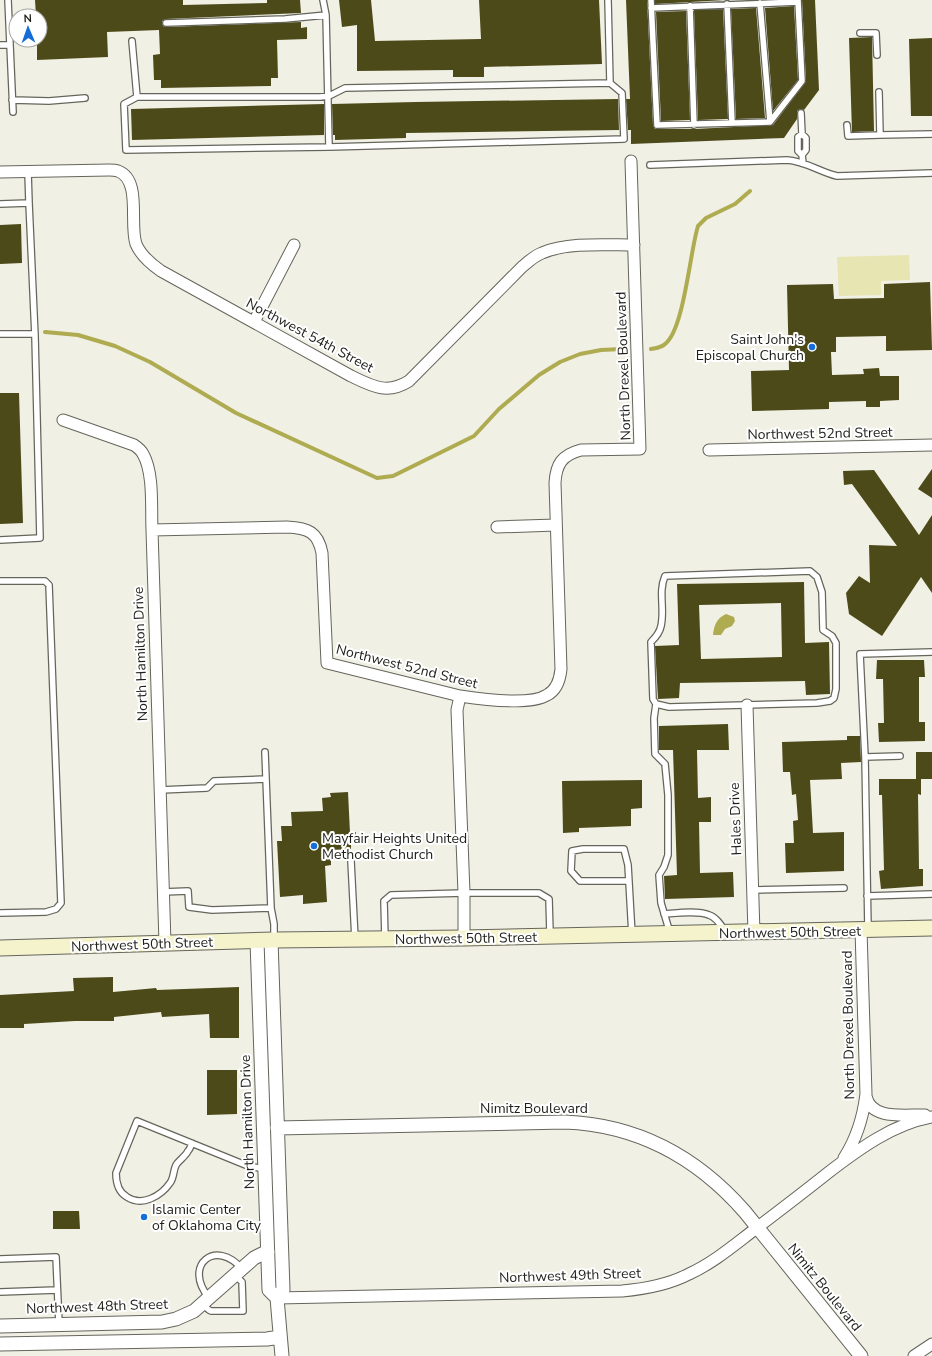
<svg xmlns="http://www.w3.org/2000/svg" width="932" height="1356" font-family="'Nunito Sans',sans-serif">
  <rect width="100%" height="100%" fill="#f0f0e5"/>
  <path fill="#e7e5b1" d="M909,255l1,25 -29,1v14l-42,1 -2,-39z"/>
  <path fill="#afab50" d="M726,614l8,3 1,4 -3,5 -7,3 -4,6h-8c1,-10 4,-17 13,-21z"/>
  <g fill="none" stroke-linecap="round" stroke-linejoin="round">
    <path stroke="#afab50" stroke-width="4" d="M45,332l33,3 37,11 35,16 86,51 141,65 16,-2 81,-40 25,-27 40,-34 21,-13 20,-8 21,-4 21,-1
      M651,349c5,-1 10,-1 14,-5 19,-14 25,-93 33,-118l8,-8 29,-14 15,-13"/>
  </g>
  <path fill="#4d4a1a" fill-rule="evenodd" d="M35,0h148v5l84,-2v-3h33l1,13 -135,6 -4,2v3l2,3h2l135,-5v6l6,-1v12l-30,1 1,38h-7v8l-110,2v-8h-7l-1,-25 7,-1 -1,-24 -52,2 1,25 -71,3v-20h3v-24h-4z
    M339,0h32l4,41 106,-2 -2,-39h120l3,64 -118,3v10h-31v-7l-96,1v-46l-15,2z
    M626,0h21l6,125 2,4h39l79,-4 33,-44 -4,-81h13l4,90 -15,20 -4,-1 -3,2v8l-13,19 -153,6v-14h-3l-2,-31h4z
    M655,0h71l-71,4z
    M794,6l4,74 -25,31 -8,-103z
    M756,8l9,110 -29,1 -5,-110z
    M723,9l5,110 -30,1 -4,-110z
    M686,11l4,109 -29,1 -5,-109z
    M872,37l2,94 -22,1 -3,-94z
    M932,38v78h-21l-2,-77z
    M618,99l1,31 -213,3v5l-71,2v-5h-2l-1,-31 83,-2z
    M324,104v31l-192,5 -1,-31z
    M21,224l1,39 -22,1v-39z
    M930,282l2,68 -46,1v-15l-50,1v15h-5l1,23 32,-1 -1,-5 16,-1 1,8h19v24l-19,1v6h-14v-6l-37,1v7l-77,2 -1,-40 38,-1 -2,-85 46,-1 1,15 50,-1v-14z
    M0,393h19l4,130 -23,1z
    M932,469v29l-14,-9z
    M874,470l45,65 13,-20v78l-11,-16 -39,59 -33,-22 -3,-21 13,-17 11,7 -1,-38 28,1 -45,-62 -8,1 -1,-14z
    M804,582l1,61 24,-1 1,52 -24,1 -1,-14 -125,2 -1,15 -21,1 -3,-53 24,-1 -2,-61zM781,603l1,54 -81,2 -2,-54z
    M877,660h47l1,17h-6v45h6v19l-46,1 -1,-19h6l-1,-44h-7z
    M728,724l1,26h-32l1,48 13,-1v25h-12l1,51 33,-1 1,25 -69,2 -1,-23 13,-1 -4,-125h-14v-24z
    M847,736h13l1,26 -20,1 1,16 -32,1 3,53 31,-1v39l-58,2 -1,-30h9l-1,-22 5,-1 -2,-26 -4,1 -2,-23h-7l-1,-30 65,-2z
    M916,752h16v27h-16z
    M879,779h42v16l-3,-1 1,75h4v17l-42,3 -2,-18 5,-1 -2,-75h-3z
    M642,780v28l-11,1v17l-52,2v4l-16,1 -1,-52z
    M348,792l2,41 6,-1v10h-5v7l-20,1v15l-6,1 2,36 -24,2v-9l-23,2 -3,-56h5l-1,-15h11l-1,-14 32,-1 -1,-13 9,-1 -1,-4z
    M113,977v15l43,-4 1,2 82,-3v51h-29l-1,-24 -47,3 -1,-5 -47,5v4h-39l-51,3v4h-24v-33l74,-4 -1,-13z
    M207,1070h30v44l-30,1z
    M53,1211h26l1,18h-27z"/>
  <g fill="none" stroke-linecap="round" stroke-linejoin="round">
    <defs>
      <path id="service" d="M8,0l5,112
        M323,0l3,15 3,132 295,-8 -2,-46 -12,-10
        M651,0l6,125 113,-3 32,-41 -4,-81
        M760,3l10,119
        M727,4l5,119
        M690,6l4,119
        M651,8l147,-6
        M166,23l119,-4 41,-4
        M860,33h16l1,22
        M132,41l5,56
        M0,45h10
        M879,92l1,43 52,-1
        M12,100l37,1 36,-3
        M801,113l1,21
        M847,125l1,11 32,-1
        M329,147l-203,3 -2,-46 13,-7h183l9,-1 16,-8 265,-5 -2,-83
        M802,155l-4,-4v-14l4,-3 4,4v12l-4,5 1,8
        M650,165l137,-5c18,1 33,12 50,16l95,-3
        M0,204l29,-1 -1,-31
        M0,334h35
        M0,540l40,-2 -5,-202 -6,-133
        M810,571l7,6 5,15 1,38 9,6 4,7v46l-2,9 -4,3 -13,2 -148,4 -13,-3 -3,-5 -2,-57c4,-4 9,-10 10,-16 4,-17 -3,-34 4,-50z
        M0,581h45l4,4 12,318 -5,6 -10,3 -46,1
        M656,704l-2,14 1,36 10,10 3,31v60l-4,12 -5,8 2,28 9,30
        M265,752l6,156 3,16v16
        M865,757l-5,-103 72,-2
        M160,790l47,-2 7,-7 52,-2
        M351,861l4,78
        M629,881h-49l-9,-10 1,-20 11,-2h41l4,16 4,70
        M753,890l91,-2
        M163,892l25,-1 1,16 23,3 59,-2
        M867,896l65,-2
        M664,914c13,-1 34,-4 45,1 7,2 12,10 16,16
        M868,929l-3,-172 35,-1
        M385,939l-1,-38 7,-6 73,-2h75l10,6 1,35
        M192,1143c-1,3 -2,6 -4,8 -3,6 -9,9 -12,14 -3,6 -2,13 -6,18 -9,13 -28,24 -43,14 -9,-5 -11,-14 -11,-24l21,-52 111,45 17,3
        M0,1259l56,-2 3,67
        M0,1292l57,-2
        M209,1298c-27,-33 7,-60 33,-29
        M202,1304l7,6 2,1h32l-1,-29 -7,-7"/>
      <path id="minor" d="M0,172l109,-2c2,0 6,0 9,1 24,9 11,53 18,73 5,12 15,20 25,27l190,105c21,10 36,19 58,5l113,-114c6,-5 12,-11 20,-14 25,-11 64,-8 92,-8
        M254,322l40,-77
        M63,420l71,25c3,2 7,5 9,9 11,19 8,54 9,76l13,413
        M709,450l223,-5
        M497,527l59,-2
        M152,530l135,-3c21,1 31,5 35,26l5,110 133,33c20,3 70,10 87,-1 10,-5 13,-16 14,-26l-6,-186c1,-19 7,-28 26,-33l59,-1 -9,-288
        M460,696l-3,14 7,183v45
        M747,705l7,228
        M866,1096c5,25 40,18 59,19
        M844,1158c13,-20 19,-40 22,-64l-5,-164
        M277,1298l345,-7c23,-2 46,-6 67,-17 24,-11 44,-28 65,-44 25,-19 50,-38 75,-58 30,-23 64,-48 103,-55
        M914,1356l18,-12"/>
      <path id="tertiary" d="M271,940l12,350 -6,8 5,58
        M257,941l12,349 8,8
        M277,1128l288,-6c73,3 132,35 180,90l116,144
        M0,1326l162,-4 14,-3 18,-8 60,-53 10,-5 4,-1
        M0,1344l267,-5 13,-2"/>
      <path id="secondary" d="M0,948l274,-8 190,-2 468,-10"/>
    </defs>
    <use href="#service" stroke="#65655c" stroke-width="8"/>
    <use href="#minor" stroke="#65655c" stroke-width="13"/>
    <use href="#tertiary" stroke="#65655c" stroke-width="15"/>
    <use href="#secondary" stroke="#65655c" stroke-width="17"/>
    <use href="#service" stroke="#fff" stroke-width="5.5"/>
    <use href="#minor" stroke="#fff" stroke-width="11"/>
    <use href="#tertiary" stroke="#fff" stroke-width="13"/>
    <use href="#secondary" stroke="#f5f3cb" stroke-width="15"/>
  </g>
  <g fill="#156ed8" stroke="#fff" stroke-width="1.5">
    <circle cx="812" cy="347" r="4"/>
    <circle cx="314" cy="846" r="4"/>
    <circle cx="144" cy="1217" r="4"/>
  </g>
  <g text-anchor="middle" stroke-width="4" stroke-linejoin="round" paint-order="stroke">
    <g font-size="14" fill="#1e1e1a" stroke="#fff">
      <text transform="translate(310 335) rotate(28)" y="5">Northwest 54th Street</text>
      <text transform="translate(623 366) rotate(-92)" y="5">North Drexel Boulevard</text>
      <text transform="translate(820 433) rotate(-1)" y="5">Northwest 52nd Street</text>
      <text transform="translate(140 654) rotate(-92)" y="5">North Hamilton Drive</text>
      <text transform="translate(407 666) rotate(14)" y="5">Northwest 52nd Street</text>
      <text transform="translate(735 819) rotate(-92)" y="5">Hales Drive</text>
      <text transform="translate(790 932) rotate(-1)" y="5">Northwest 50th Street</text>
      <text transform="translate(466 938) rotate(-1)" y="5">Northwest 50th Street</text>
      <text transform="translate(142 944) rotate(-2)" y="5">Northwest 50th Street</text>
      <text transform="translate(848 1025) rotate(-91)" y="5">North Drexel Boulevard</text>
      <text x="534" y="1113">Nimitz Boulevard</text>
      <text transform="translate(247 1122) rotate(-92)" y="5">North Hamilton Drive</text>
      <text transform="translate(570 1275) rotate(-2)" y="5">Northwest 49th Street</text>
      <text transform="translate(825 1287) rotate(51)" y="5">Nimitz Boulevard</text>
      <text transform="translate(97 1306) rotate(-2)" y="5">Northwest 48th Street</text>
    </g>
    <g font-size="14" fill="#1e1e1a" stroke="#fff" text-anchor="start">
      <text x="804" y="344" text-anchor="end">Saint John's<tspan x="804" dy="16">Episcopal Church</tspan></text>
      <text x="322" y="843">Mayfair Heights United<tspan x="322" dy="16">Methodist Church</tspan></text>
      <text x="152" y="1214">Islamic Center<tspan x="152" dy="16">of Oklahoma City</tspan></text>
    </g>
  </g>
  <g transform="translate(28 28) rotate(358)"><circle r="19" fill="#ffffff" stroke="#a5a5a3"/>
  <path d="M0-3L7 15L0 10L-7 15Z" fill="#156ed8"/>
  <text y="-6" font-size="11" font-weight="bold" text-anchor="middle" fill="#1e1e1a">N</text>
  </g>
</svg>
